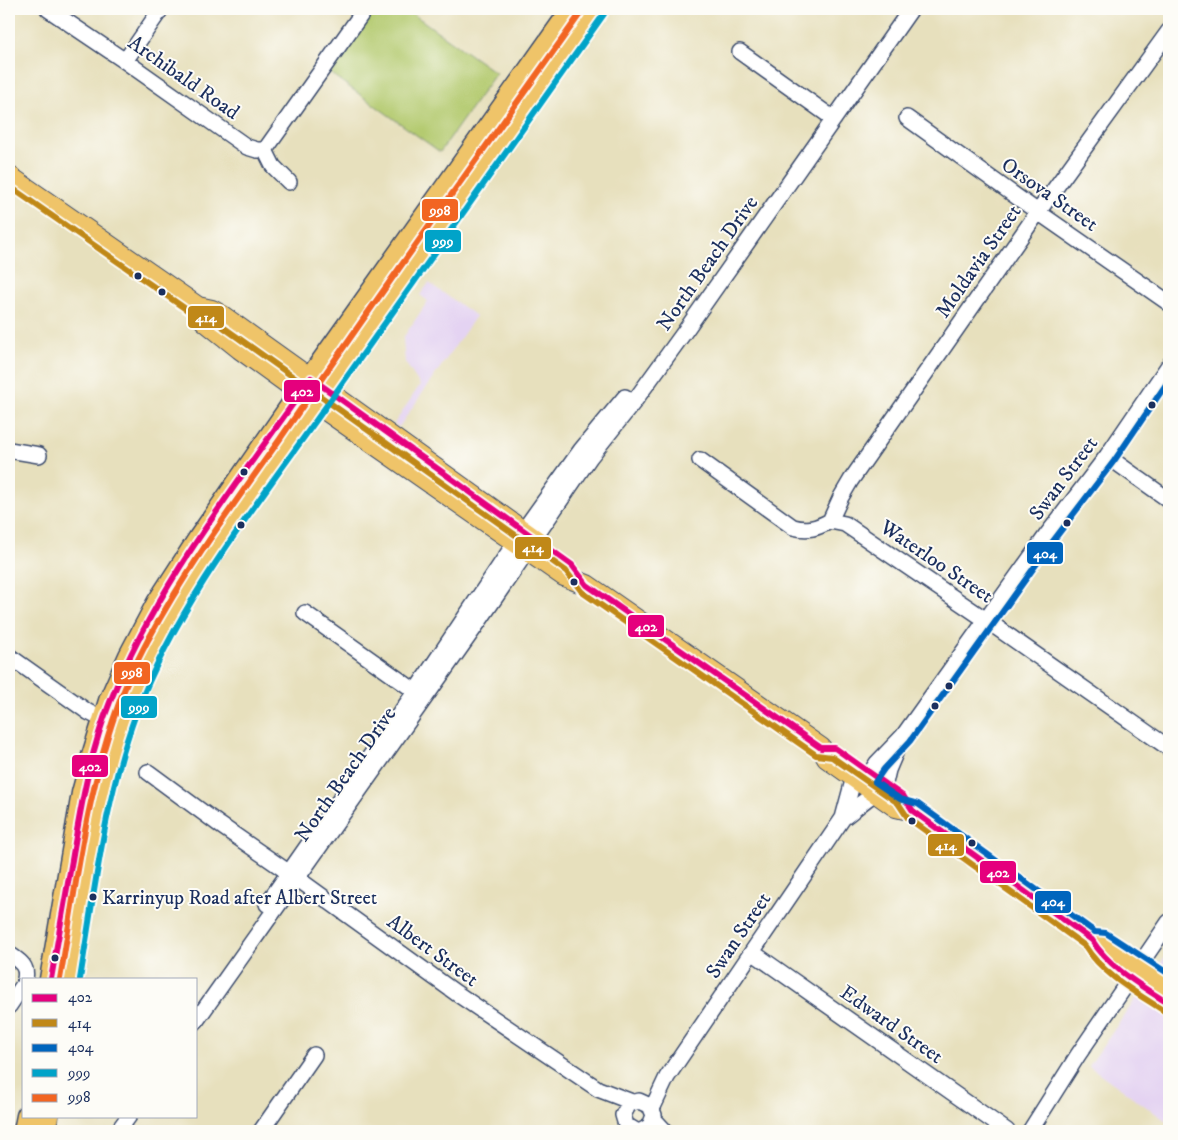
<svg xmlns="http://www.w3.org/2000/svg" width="1178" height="1140" font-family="'IM FELL DW Pica',serif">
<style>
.built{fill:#e4d3f2}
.green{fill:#b4ca6f;stroke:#687c66}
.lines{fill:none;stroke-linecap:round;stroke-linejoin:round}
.minor-casing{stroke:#3a4a6c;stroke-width:18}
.major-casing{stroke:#3a4a6c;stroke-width:22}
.highway-casing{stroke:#3a4a6c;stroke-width:25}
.minor{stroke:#fff;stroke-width:15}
.major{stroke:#efc469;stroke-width:20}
.highway{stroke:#efc469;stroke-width:22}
.bus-1-casing{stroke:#fdfcf7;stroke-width:10}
.bus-2-casing{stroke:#fdfcf7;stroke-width:10}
.bus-3-casing{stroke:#fdfcf7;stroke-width:10}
.bus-4-casing{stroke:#fdfcf7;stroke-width:10}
.bus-5-casing{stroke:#fdfcf7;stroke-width:10}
.bus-1{stroke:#e5007d;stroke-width:6}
.bus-2{stroke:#c08818;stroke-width:6}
.bus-3{stroke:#0065bd;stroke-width:6}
.bus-4{stroke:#01a3c8;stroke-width:6}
.bus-5{stroke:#f26522;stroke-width:6}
.bus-dot{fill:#1b2f5e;stroke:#fdfcf7;stroke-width:2}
.labels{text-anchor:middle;stroke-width:4;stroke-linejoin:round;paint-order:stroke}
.bus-label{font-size:20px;fill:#1b2f5e;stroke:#fdfcf7;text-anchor:start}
.street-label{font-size:21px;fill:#1b2f5e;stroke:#fdfcf7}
.line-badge{stroke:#fdfcf7;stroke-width:2}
.badge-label{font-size:14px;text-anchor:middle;font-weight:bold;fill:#fff}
</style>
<rect width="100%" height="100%" fill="#fdfcf7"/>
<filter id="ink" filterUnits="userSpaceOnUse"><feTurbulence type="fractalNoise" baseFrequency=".02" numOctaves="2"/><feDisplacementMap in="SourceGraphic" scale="10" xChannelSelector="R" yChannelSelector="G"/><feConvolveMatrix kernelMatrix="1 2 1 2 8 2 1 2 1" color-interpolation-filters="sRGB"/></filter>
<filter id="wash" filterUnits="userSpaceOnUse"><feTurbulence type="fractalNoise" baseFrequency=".0096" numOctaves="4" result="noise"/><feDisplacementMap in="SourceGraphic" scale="20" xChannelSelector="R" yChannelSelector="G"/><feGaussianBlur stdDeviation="1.12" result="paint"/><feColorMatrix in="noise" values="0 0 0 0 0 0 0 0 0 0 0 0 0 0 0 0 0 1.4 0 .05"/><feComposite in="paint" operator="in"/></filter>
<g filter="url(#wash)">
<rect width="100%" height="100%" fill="#e7e0bd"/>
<!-- built -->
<path class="built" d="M429 283 476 316 399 427 394 424 420 385 405 362 403 338 428 301 420 295Z
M1169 951V1123L1089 1066Z"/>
<!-- green -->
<path class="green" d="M371 9H406L496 73 440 152 327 71Z"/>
</g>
<g filter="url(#ink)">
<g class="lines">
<!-- minor casing -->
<g class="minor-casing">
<path id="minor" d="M48 9 125 61 247 147 257 150H265L273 166 289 182
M740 52 834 119
M125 61 161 9
M907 118 1038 212 1169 303
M265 150 365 9
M9 450 39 455
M1107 456 1169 500
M700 460 793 527C808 531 817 528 830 521L845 524 986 620 1169 748
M830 521 841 497 851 480 1038 212 1169 31
M523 531 581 450 625 397
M534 539 590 457 633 403 683 334 911 9
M305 613 422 696
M9 656 88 712 104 720
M148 772 220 825 298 879 456 993 598 1089 632 1102
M885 783 888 770 899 744
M863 784 877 763 903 736 1046 536 1107 456 1169 365
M843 818C855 810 863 800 876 793
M267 904 415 692 515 543
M752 952 1007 1131
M9 954C19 961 28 965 25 979
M9 1006 24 984
M196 1021 475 627 527 551
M652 1109 667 1077 843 818 854 777
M653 1118 665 1131
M118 1131 129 1116
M261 1131 314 1055
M636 1131 626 1125 623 1115 629 1104 639 1101 650 1106 654 1115 650 1126 641 1131
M1030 1131 1078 1055 1169 922"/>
</g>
<!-- major casing -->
<g class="major-casing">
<path id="major" d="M9 176 198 307 212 310 221 315 541 544
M198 307 205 321 240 349 301 393 564 576 587 585 821 748 827 758 896 807 913 811 1092 940 1102 941 1169 984
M1098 949 1131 977 1169 1004"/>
</g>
<!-- highway casing -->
<g class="highway-casing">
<path id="highway" d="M51 979 83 793 93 756 110 701 130 656 158 603 200 538 311 378 573 9
M71 979C89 876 99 767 144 671 173 608 214 551 253 494L597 9
M25 1131 28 1116
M45 1131 47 1116"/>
</g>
<!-- minor -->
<use href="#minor" class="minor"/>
<!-- major -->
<use href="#major" class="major"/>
<!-- highway -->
<use href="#highway" class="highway"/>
<!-- bus-1 casing -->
<g class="bus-1-casing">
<path id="bus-1" d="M51 979C58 939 65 899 72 860 81 806 90 752 110 702 157 583 239 482 311 378L572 565 587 585 821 748H835L904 797 913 811 1092 940C1109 968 1142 986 1169 1004"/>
</g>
<!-- bus-2 casing -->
<g class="bus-2-casing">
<path id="bus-2" d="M9 186 193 314 209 318 216 322 566 571 582 592 816 755 832 757 898 803 908 818 1085 946C1103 975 1137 993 1164 1011"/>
</g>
<!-- bus-3 casing -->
<g class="bus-3-casing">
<path id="bus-3" d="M1169 380 1114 461 1053 541 910 741 884 769 875 782 900 799 918 804 1095 932 1106 933 1169 974"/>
</g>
<!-- bus-4 casing -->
<g class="bus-4-casing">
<path id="bus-4" d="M80 979C95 889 105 796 137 711 177 604 257 504 322 412 416 279 510 147 604 14"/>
</g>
<!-- bus-5 casing -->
<g class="bus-5-casing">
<path id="bus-5" d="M60 979C76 887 86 794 118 706 126 683 137 661 148 640 186 569 234 504 280 439 378 296 480 155 580 14"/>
</g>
<!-- bus-1 -->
<use href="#bus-1" class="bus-1"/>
<!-- bus-2 -->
<use href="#bus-2" class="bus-2"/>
<!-- bus-3 -->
<use href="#bus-3" class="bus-3"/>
<!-- bus-4 -->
<use href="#bus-4" class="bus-4"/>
<!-- bus-5 -->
<use href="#bus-5" class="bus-5"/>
</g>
</g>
<!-- markers -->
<g class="bus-dot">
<circle cx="138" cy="276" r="4.5"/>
<circle cx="162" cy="292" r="4.5"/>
<circle cx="1152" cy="405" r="4.5"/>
<circle cx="244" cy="472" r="4.5"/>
<circle cx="1067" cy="523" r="4.5"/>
<circle cx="241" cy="525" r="4.5"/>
<circle cx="574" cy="582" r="4.5"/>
<circle cx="949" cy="686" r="4.5"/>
<circle cx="935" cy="706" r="4.5"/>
<circle cx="912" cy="821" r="4.5"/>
<circle cx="972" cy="843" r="4.5"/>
<circle cx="93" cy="897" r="4.5"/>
<circle cx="55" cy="958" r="4.5"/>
</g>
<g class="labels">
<!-- bus labels -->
<g class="bus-label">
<text x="102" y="904">Karrinyup Road after Albert Street</text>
</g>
<!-- street labels -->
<g class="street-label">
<text transform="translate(184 77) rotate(35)" y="7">Archibald Road</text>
<text transform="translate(1050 194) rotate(35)" y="7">Orsova Street</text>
<text transform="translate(978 261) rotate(-55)" y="7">Moldavia Street</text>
<text transform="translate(707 263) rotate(-55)" y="7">North Beach Drive</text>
<text transform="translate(1063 478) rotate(-53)" y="7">Swan Street</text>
<text transform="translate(937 561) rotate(34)" y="7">Waterloo Street</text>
<text transform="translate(345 774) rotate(-55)" y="7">North Beach Drive</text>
<text transform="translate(738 935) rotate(-56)" y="7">Swan Street</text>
<text transform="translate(433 950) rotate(36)" y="7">Albert Street</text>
<text transform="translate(892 1024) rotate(35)" y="7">Edward Street</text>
</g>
</g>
<g class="line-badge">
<rect x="421" y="198" width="38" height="24" rx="5" fill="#f26522"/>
<rect x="424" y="229" width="38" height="24" rx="5" fill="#01a3c8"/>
<rect x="187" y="305" width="38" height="24" rx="5" fill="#c08818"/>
<rect x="283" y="379" width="38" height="24" rx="5" fill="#e5007d"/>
<rect x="514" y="536" width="38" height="24" rx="5" fill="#c08818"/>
<rect x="1026" y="541" width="38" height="24" rx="5" fill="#0065bd"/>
<rect x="627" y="614" width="38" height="24" rx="5" fill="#e5007d"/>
<rect x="113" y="661" width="38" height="24" rx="5" fill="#f26522"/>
<rect x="120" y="695" width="38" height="24" rx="5" fill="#01a3c8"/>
<rect x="71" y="754" width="38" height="24" rx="5" fill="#e5007d"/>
<rect x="927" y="833" width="38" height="24" rx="5" fill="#c08818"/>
<rect x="979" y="860" width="38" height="24" rx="5" fill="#e5007d"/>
<rect x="1034" y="890" width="38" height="24" rx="5" fill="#0065bd"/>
</g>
<g class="badge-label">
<text x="440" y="215">998</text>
<text x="443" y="246">999</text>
<text x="206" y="322">414</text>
<text x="302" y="396">402</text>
<text x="533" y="552">414</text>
<text x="1045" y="558">404</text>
<text x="646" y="631">402</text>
<text x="132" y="677">998</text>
<text x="139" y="712">999</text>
<text x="90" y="771">402</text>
<text x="946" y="850">414</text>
<text x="998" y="877">402</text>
<text x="1053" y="906">404</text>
</g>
<!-- margin -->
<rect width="1178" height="1140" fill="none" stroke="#fdfcf7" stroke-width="30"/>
<!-- legend -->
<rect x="22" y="978" width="175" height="140" fill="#fdfcf7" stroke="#a3aaba"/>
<rect x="32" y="994" width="25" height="8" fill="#e5007d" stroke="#a3aaba"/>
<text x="68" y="1002" font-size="15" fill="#1b2f5e">402</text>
<rect x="32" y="1019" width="25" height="8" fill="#c08818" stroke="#a3aaba"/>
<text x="68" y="1028" font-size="15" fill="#1b2f5e">414</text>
<rect x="32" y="1044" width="25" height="8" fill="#0065bd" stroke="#a3aaba"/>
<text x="68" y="1052" font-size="15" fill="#1b2f5e">404</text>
<rect x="32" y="1069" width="25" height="8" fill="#01a3c8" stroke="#a3aaba"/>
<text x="68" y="1078" font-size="15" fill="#1b2f5e">999</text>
<rect x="32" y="1094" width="25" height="8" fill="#f26522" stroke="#a3aaba"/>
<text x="68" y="1102" font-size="15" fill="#1b2f5e">998</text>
</svg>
